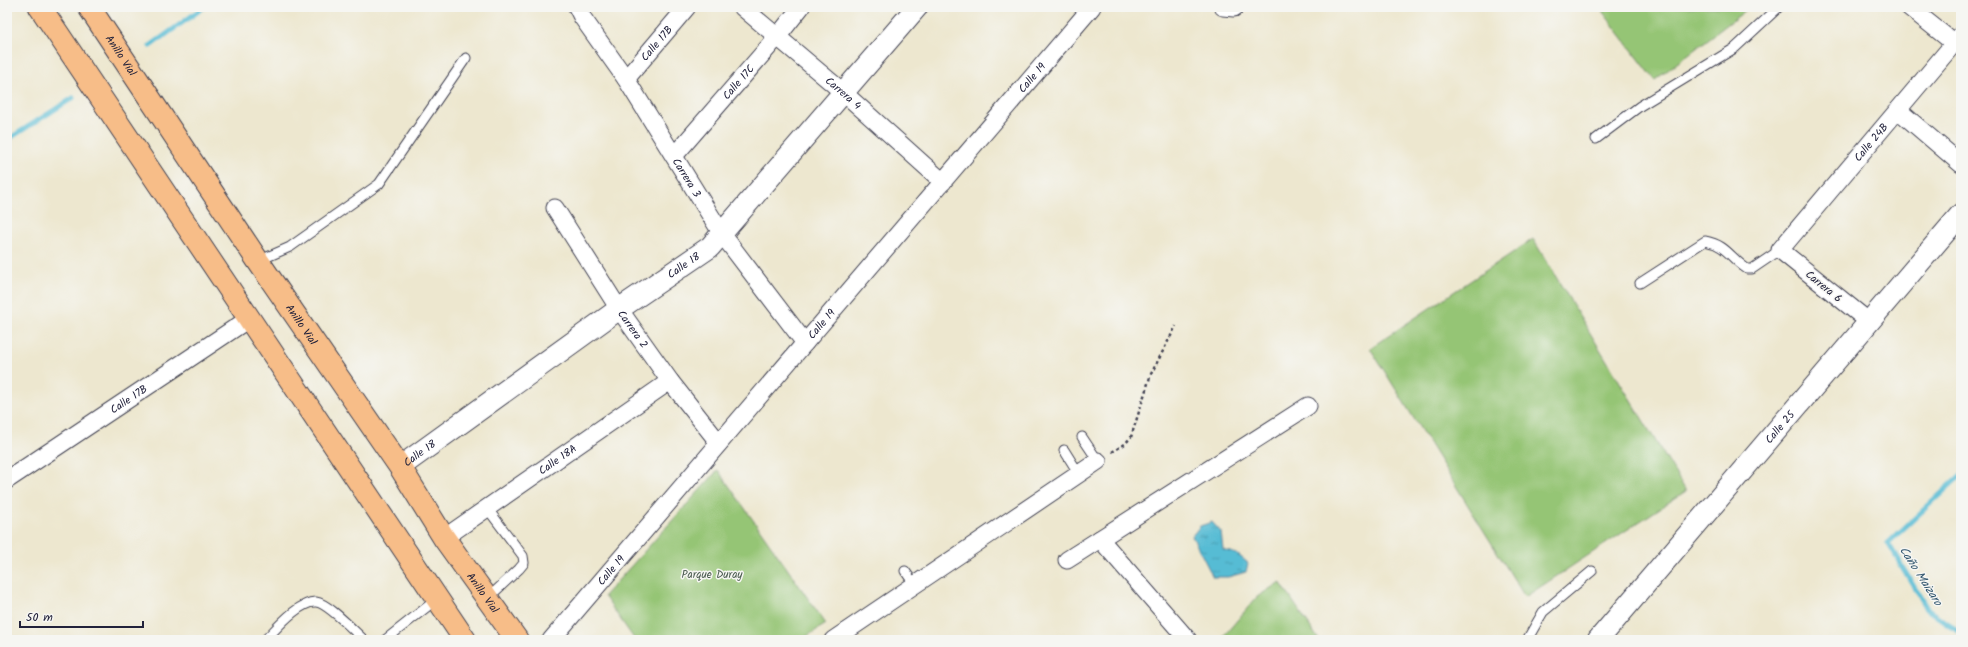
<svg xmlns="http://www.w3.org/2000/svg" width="1968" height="647" font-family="Kalam,sans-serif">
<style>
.park{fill:#95c574;stroke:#5c7458}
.water{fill:url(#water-ripples);stroke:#3c6f88}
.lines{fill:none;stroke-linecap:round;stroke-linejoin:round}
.stream{stroke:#56bcd4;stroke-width:5}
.service-casing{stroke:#404051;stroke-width:11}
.minor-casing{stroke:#404051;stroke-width:19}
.tertiary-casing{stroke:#404051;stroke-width:23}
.trunk-casing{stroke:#404051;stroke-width:24}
.path{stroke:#404051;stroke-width:2.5;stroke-dasharray:3 3;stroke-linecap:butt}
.service{stroke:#fff;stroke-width:9}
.minor{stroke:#fff;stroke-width:17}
.tertiary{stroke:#fff;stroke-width:21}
.trunk{stroke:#f7bd88;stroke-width:22}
.labels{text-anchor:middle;stroke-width:3;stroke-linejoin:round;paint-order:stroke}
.street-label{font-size:11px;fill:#22223b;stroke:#f6f6f2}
.park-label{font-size:11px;fill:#4a5b4f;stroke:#f6f6f2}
.water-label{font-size:12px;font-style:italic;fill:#345871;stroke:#f6f6f2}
</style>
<defs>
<pattern id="water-ripples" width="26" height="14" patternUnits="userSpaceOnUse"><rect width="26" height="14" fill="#56bcd4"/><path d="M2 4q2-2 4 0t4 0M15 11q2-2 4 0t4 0" fill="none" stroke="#4798ad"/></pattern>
</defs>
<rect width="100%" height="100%" fill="#f6f6f2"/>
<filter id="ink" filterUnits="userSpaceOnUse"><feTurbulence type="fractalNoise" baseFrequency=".025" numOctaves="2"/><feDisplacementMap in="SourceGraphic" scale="8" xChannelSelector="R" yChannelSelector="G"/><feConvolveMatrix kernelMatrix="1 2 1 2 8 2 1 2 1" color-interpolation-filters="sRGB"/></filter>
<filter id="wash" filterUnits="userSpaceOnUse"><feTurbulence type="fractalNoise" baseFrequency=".012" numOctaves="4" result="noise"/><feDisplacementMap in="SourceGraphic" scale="16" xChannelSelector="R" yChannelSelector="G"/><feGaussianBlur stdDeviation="0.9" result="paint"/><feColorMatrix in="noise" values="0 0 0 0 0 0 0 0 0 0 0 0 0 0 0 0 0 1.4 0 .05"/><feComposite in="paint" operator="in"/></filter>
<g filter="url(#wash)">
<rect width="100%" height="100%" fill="#ede7cf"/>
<!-- park -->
<path class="park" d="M1599 7H1750L1655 80Z
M1533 239 1686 491 1525 597 1370 348Z
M718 470 826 624 801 640H635L604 596Z
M1280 582 1319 640H1224L1222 638 1257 597Z"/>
<!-- water -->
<path class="water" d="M1212 522 1221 532 1223 550 1237 554 1248 563 1246 572 1228 577H1213L1192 536 1200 526Z"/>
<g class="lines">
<!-- stream -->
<path class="stream" d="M150 46 204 7
M7 140 73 98
M1961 475 1888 543 1928 610 1961 633"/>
</g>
</g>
<g filter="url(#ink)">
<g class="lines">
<!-- service casing -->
<g class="service-casing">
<path id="service" d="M1596 139 1640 106 1735 48 1779 7
M258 261 290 247 379 184 466 58
M1640 283 1705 241C1727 245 1730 258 1747 269H1752L1780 250
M1082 437 1098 461
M1064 450 1079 474
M905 571 915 585
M487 599 519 569 524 563 523 556 487 508
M265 640C276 629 299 601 316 602 328 603 354 631 364 640
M385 640 437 599
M1527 640 1543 612 1592 571"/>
</g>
<!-- minor casing -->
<g class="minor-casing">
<g id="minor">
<path id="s1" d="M577 7 582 17 626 79 722 234 805 343"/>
<path id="s2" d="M742 7 844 93 943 182"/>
<path d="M1223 7 1234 8 1235 7"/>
<path d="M1909 7 1954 43"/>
<path id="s3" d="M626 79 687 7"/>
<path d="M1898 110 1961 164"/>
<path id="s4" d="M674 156 778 36 801 7"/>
<path id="s5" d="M555 208 619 309 670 381 719 443"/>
<path id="s6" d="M1868 321 1780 250 1961 35"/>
<path id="s7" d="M7 480 250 318"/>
<path id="s8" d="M444 538 670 381"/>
<path d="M1100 539 1188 640"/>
<path d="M1067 560 1308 406"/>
<path id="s9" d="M551 640 1092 7"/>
<path d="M833 640 1098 461"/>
</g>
</g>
<!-- tertiary casing -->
<g class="tertiary-casing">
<g id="tertiary">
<path id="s10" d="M400 467 619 309 710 247 917 7"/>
<path id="s11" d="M1598 640 1961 214"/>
</g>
</g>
<!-- trunk casing -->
<g class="trunk-casing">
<g id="trunk">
<path d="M40 7 465 640"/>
<path id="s12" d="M89 7 258 261 400 467 444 538 517 640"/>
</g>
</g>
<!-- path -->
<path class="path" d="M1112 452 1125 444 1131 437 1151 374 1176 326"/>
<!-- service -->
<use href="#service" class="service"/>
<!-- minor -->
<use href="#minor" class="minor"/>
<!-- tertiary -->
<use href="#tertiary" class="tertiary"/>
<!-- trunk -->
<use href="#trunk" class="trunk"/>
</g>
</g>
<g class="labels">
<!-- street labels -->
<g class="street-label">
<text dy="4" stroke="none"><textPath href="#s3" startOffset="47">Calle 17B</textPath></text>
<text dy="4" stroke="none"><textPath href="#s12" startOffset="58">Anillo Vial</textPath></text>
<text dy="4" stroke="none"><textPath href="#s9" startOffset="740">Calle 19</textPath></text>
<text dy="4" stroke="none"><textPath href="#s4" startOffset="98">Calle 17C</textPath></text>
<text dy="4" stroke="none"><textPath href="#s2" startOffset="133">Carrera 4</textPath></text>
<text dy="4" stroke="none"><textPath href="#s6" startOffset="254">Calle 24B</textPath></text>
<text dy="4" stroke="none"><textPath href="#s1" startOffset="203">Carrera 3</textPath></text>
<text dy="4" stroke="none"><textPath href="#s10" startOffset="348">Calle 18</textPath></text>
<text transform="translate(1824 286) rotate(39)" y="4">Carrera 6</text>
<text dy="4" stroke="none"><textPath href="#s12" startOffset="382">Anillo Vial</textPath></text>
<text dy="4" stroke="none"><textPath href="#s9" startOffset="416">Calle 19</textPath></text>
<text dy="4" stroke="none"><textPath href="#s5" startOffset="144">Carrera 2</textPath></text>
<text dy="4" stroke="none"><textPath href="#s7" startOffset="146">Calle 17B</textPath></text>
<text dy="4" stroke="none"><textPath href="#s11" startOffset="280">Calle 25</textPath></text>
<text dy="4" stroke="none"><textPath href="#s10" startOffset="24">Calle 18</textPath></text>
<text dy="4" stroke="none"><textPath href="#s8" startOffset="138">Calle 18A</textPath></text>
<text dy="4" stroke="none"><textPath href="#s9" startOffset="92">Calle 19</textPath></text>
<text dy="4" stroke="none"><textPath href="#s12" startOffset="706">Anillo Vial</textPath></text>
</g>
<!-- park labels -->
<g class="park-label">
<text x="712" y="578">Parque Duray</text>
</g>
<!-- water labels -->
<g class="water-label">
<text transform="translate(1921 576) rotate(57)" y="4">Caño Maizaro</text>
</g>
</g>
<!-- margin -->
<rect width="1968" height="647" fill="none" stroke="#f6f6f2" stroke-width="24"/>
<!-- scale -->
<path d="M20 621v6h123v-6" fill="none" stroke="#22223b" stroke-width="2"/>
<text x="26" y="621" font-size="12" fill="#22223b" stroke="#f6f6f2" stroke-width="3" paint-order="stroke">50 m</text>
</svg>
